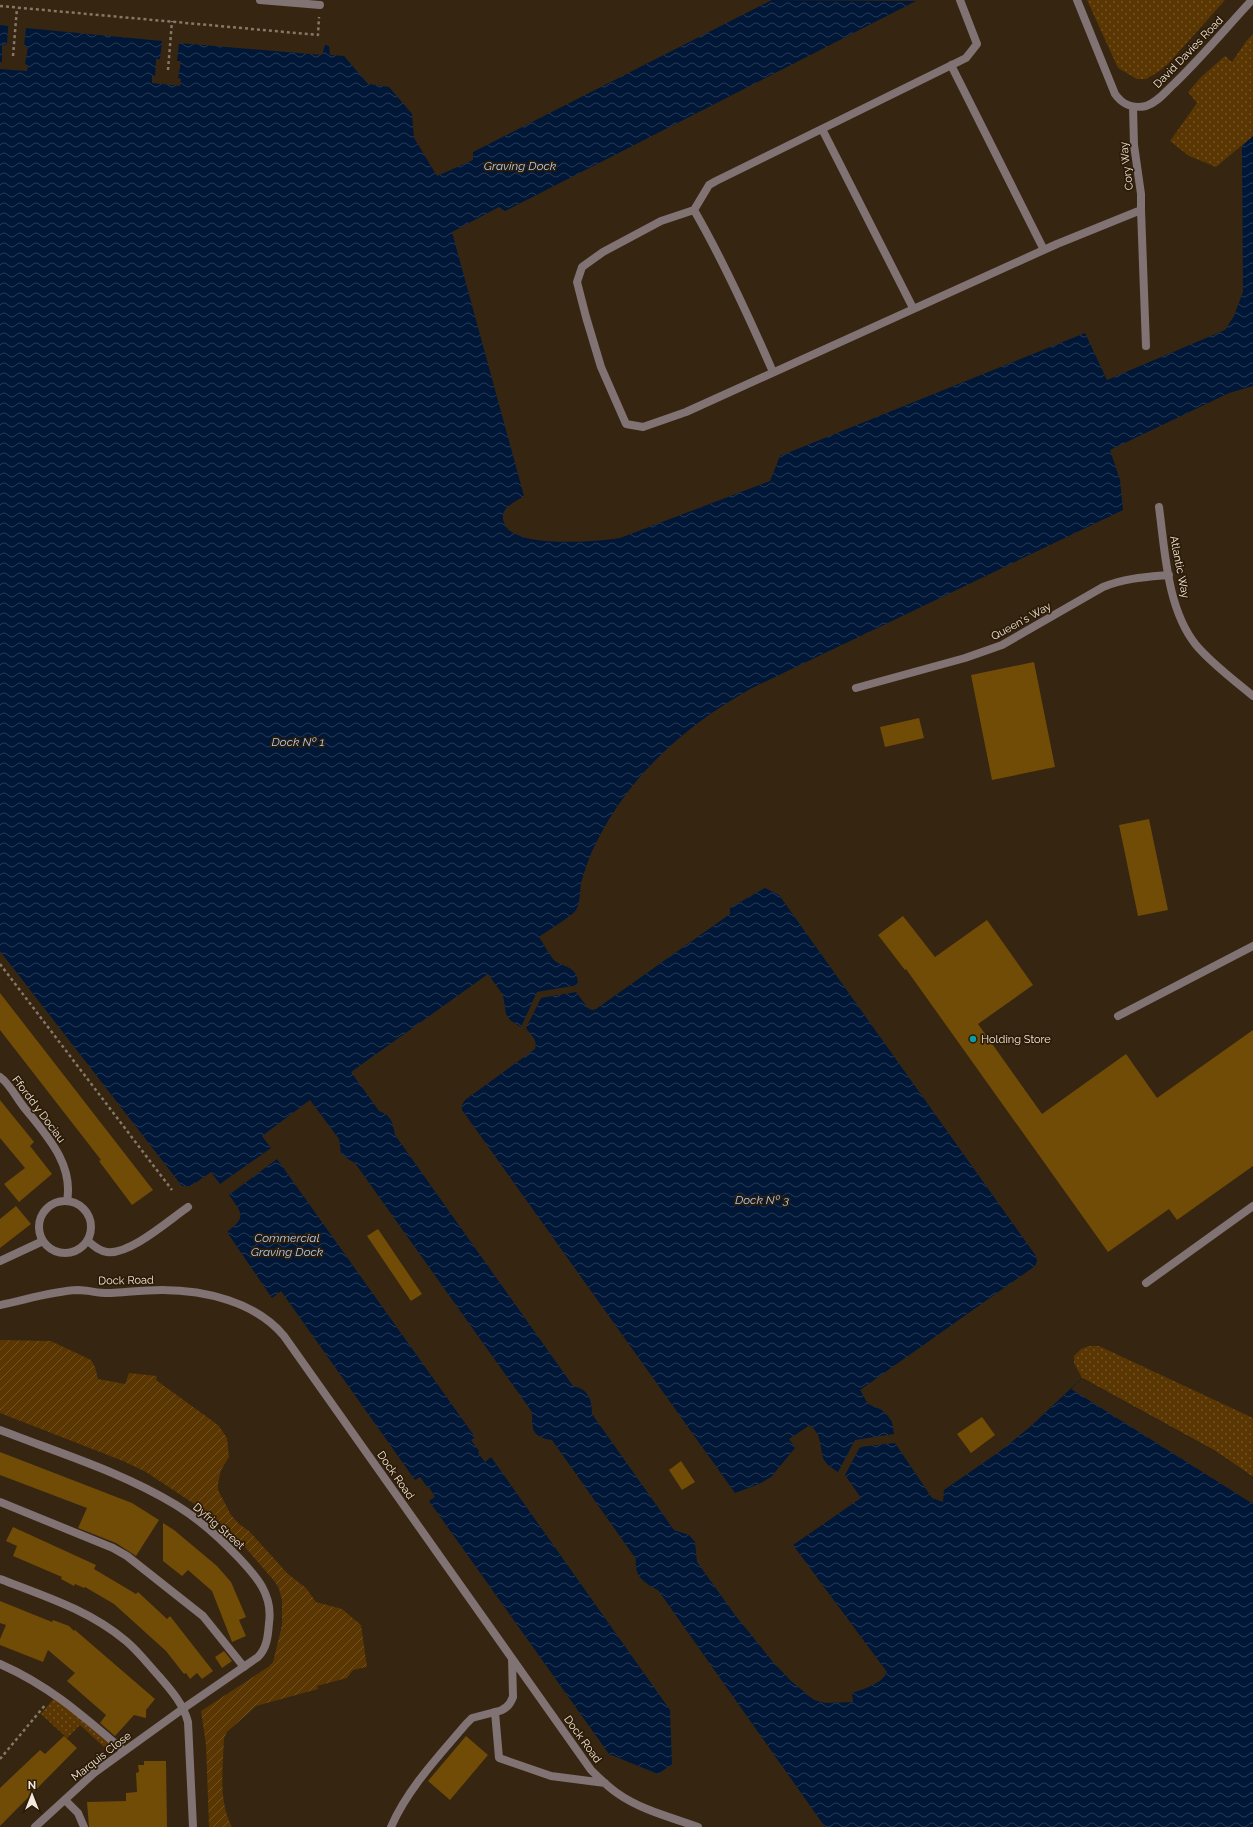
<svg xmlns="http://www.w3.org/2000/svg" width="1253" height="1827" font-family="Raleway,sans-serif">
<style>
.grass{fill:url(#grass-dots)}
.garden{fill:url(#garden-furrows)}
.water{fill:url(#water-waves)}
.pier{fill:#352511}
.building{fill:#714c07}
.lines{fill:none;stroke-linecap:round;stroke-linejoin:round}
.path{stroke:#867867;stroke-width:2.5;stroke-dasharray:3 3;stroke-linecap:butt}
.service{stroke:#817274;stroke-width:8}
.minor{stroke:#817274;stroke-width:8}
.culture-dot{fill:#0f9aa8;stroke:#2b1b07;stroke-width:1.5}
.labels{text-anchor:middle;stroke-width:3.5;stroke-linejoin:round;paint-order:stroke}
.street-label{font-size:11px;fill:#f3e8dc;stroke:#2b1b07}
.poi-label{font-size:11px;fill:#f3e8dc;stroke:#2b1b07;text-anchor:start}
.water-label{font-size:12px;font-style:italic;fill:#aacdf9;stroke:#2b1b07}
</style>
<defs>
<pattern id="grass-dots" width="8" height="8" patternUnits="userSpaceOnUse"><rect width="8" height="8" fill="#5a3602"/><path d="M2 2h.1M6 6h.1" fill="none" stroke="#725326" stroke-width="1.8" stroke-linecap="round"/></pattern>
<pattern id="garden-furrows" width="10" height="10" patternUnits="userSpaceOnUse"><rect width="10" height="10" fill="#5a3602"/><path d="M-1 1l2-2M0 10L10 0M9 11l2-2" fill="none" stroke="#725326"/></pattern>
<pattern id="water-waves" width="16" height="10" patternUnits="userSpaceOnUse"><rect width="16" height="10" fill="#001738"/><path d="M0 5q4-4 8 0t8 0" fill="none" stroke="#263954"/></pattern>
</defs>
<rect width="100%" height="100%" fill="#352511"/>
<!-- grass -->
<path class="grass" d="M1087 0H1225L1168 64 1158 72 1146 79H1137L1118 68Z
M1253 34V136L1216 167 1189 156 1170 141 1197 103 1188 92 1201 77 1225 56 1232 62 1247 40Z
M1089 1346H1099L1253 1418V1477L1215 1451 1082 1378 1074 1363V1356L1081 1349Z
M55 1697 113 1747 109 1750 105 1748 80 1725 67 1738 41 1714Z"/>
<!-- garden -->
<path class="garden" d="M0 1340 51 1341 91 1360 95 1367 98 1379 125 1384 129 1373 157 1376 156 1380 218 1425 227 1438 229 1457 221 1470 218 1483V1490L231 1515 239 1524 249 1531 288 1574 306 1588 316 1602 342 1609 361 1625 367 1667 353 1670 347 1678 317 1686 318 1689 256 1706 227 1732 224 1738C223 1768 218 1801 232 1827H209L206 1745 201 1711 268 1667 273 1662 282 1625V1600L279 1589 275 1582 244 1546 211 1515 146 1472 123 1461 0 1413Z"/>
<!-- water -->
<path class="water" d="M772 0 916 1 505 211 499 207 452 232 524 496C513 503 497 509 505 525 516 548 597 542 620 538L770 481 780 456 1085 333 1107 380 1225 330 1234 316 1243 292 1242 146 1253 136V386L1229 393 1110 450 1120 480 1123 510 752 688C688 724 631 773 597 841 590 854 585 869 581 883 580 891 580 904 576 910 573 915 546 932 539 937 544 944 548 953 553 959 561 968 578 964 578 985L537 992 521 1027 510 1020 506 1014 503 995 488 974 351 1072 379 1111C391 1115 393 1123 395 1135L573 1386C588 1389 592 1399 592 1414L674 1530 689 1535 695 1542 697 1562 735 1615 773 1662 791 1681 814 1700 825 1703 853 1702 852 1693C864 1689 882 1684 887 1672L793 1545 861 1498 845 1475 860 1447 895 1443 932 1498 943 1502 944 1490 999 1452 1030 1427 1082 1378 1215 1451 1253 1477V1827H825L658 1590C644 1583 634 1576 636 1559L552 1440C532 1437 532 1430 532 1412L355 1163 348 1159 341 1153 339 1139 310 1100 262 1136 271 1148 220 1184 211 1172 191 1186H182L0 951V69L27 71 28 65 25 64 28 47 24 46 26 28 162 41 160 59H156L155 76H152V83L180 86 181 79 178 78 181 61H177L179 43 322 55 325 45 329 46 330 55 344 56 368 84 389 87 412 114 414 138 437 176 473 160V152Z
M0 25 8 26 7 45 2 44V62H0Z
M765 888 779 895 1036 1256 1037 1261 1035 1266 860 1390 868 1404 882 1410 887 1415 892 1422 894 1434 855 1440 838 1472C818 1459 824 1457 819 1438 818 1433 813 1428 810 1425L789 1439 795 1448 771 1477 759 1484 735 1493 462 1110V1105L465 1100 535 1049C538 1040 531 1035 526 1028L541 998 576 992 588 1008 592 1010 596 1009 730 914V908Z
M277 1159 475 1437 471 1440 479 1451 478 1453 485 1462 491 1457 670 1710 672 1764 658 1774 609 1754 429 1501 435 1497 429 1487 428 1488 420 1477 415 1480 281 1291 272 1298 227 1232C247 1217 242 1213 229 1195Z"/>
<!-- pier -->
<path class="pier" d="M1082 1378 1215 1451 1253 1477V1504L1071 1389Z"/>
<!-- building -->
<path class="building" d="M1034 662 1055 767 992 780 971 675Z
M919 718 924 738 885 747 880 727Z
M1149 819 1168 910 1138 916 1119 825Z
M903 916 935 957 987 920 1033 985 978 1024 1042 1114 1126 1054 1157 1098 1253 1030V1166L1177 1220 1169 1209 1108 1252 906 969 905 970 878 935Z
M0 993 153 1190 132 1205 99 1161 101 1160 0 1030Z
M0 1100 34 1142 30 1146 52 1174 19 1202 4 1184 25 1168 0 1138Z
M16 1206 31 1224 0 1248V1219Z
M378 1229 422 1294 411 1301 367 1236Z
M982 1417 995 1435 971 1453 957 1434Z
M0 1452 132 1503 159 1520 136 1556 116 1543 78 1528 87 1508 0 1475Z
M681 1461 695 1482 682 1490 669 1470Z
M163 1523 174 1530 217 1566 231 1582 246 1617 239 1620 246 1636 232 1642 212 1591 188 1570 182 1576 163 1561Z
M13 1527 96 1565 94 1569 136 1594 138 1592 167 1619 170 1616 213 1671 202 1679 197 1673 190 1679 186 1673 184 1674 166 1651 114 1604 85 1587 84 1588 75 1584 74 1586 61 1579 62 1577 13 1556 17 1546 6 1541Z
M0 1601 52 1622 53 1620 69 1626 74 1631 75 1630 155 1699 146 1710V1718L134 1715 115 1736 100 1723 106 1715 67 1681 75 1673 48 1650 43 1662 0 1645V1639L6 1625 0 1623Z
M224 1651 232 1661 222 1668 215 1657Z
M64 1736 77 1748 0 1826V1788L40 1750 45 1754Z
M466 1736 488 1755 450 1800 428 1781Z
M144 1761H166L167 1827H89L87 1802 126 1801V1793L137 1792 136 1773 139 1772 138 1765H144Z"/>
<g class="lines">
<!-- path -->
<path class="path" d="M0 6 318 35 319 17
M13 56 17 8
M168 70 172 21
M0 964 172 1190
M0 1759 46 1704"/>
<!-- service -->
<path class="service" d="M1141 210 1146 346
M1159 507C1165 551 1167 609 1196 645 1212 664 1234 680 1253 696
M856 688 965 658 1002 645 1103 587C1125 578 1146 577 1169 575
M1118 1016 1253 946
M88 1241C94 1246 99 1251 107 1252 130 1255 169 1220 188 1207
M1146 1283 1253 1206
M0 1502 113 1548 127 1556 203 1616 244 1667
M0 1664C50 1686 83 1716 124 1751
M65 1800 78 1813 84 1827
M391 1827C408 1788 439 1756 466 1724L472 1718 495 1712"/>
<!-- minor -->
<path class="minor" d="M260 0 320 5
M960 0 977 44 966 58 716 181 709 185 694 210 661 221 603 252 582 267 577 282 586 317 601 367 626 424 643 427 686 412 1057 244 1141 210V194L1134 145 1133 107
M1077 0 1115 94C1123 105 1132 109 1146 106 1158 102 1166 91 1175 83 1202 57 1226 28 1252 0
M951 65 1044 250
M822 129 913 308
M694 210C724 262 749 317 773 372
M0 1077C9 1083 16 1097 23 1106 45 1134 74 1163 67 1201
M39 1227a26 26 0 1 1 52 0a26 26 0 1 1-52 0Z
M0 1261 43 1241
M0 1305C25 1300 52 1291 78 1290 89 1290 100 1294 111 1293 128 1292 145 1290 162 1290 205 1290 256 1302 284 1336L591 1770C599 1778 607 1786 617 1793 641 1810 670 1817 698 1827
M0 1430C59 1453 122 1472 176 1505 199 1519 220 1538 239 1558 257 1577 273 1595 269 1623 268 1636 267 1648 258 1657L184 1708 94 1773 35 1827
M0 1579C44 1596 89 1610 126 1641 138 1651 147 1663 157 1674 170 1689 183 1703 188 1722L193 1827
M512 1659 513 1697C510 1705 504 1711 495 1712L499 1758 551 1776 605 1783"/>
</g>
<!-- markers -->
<circle class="culture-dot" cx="973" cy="1039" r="4"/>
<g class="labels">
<!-- street labels -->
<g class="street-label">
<text transform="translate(1188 52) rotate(-46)" y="4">David Davies Road</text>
<text transform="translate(1126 166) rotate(-97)" y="4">Cory Way</text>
<text transform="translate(1180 567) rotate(79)" y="4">Atlantic Way</text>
<text transform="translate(1021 621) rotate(-29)" y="4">Queen's Way</text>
<text transform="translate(39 1109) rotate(53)" y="4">Ffordd y Dociau</text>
<text transform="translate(126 1280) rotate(-1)" y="4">Dock Road</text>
<text transform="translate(396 1475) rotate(55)" y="4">Dock Road</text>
<text transform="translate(219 1526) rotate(41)" y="4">Dyfrig Street</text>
<text transform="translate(583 1739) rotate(54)" y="4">Dock Road</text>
<text transform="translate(101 1756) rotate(-38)" y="4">Marquis Close</text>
</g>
<!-- poi labels -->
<g class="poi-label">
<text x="981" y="1043">Holding Store</text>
</g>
<!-- water labels -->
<g class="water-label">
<text x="520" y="170">Graving Dock</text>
<text x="298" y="746">Dock Nº 1</text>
<text x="762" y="1204">Dock Nº 3</text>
<text x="287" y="1242">Commercial<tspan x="287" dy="14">Graving Dock</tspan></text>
</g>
</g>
<!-- north arrow -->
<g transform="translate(32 1795)" stroke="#2b1b07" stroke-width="3" paint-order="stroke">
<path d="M0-3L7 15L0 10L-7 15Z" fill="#f3e8dc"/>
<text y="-6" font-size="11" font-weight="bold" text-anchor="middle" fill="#f3e8dc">N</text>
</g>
</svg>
